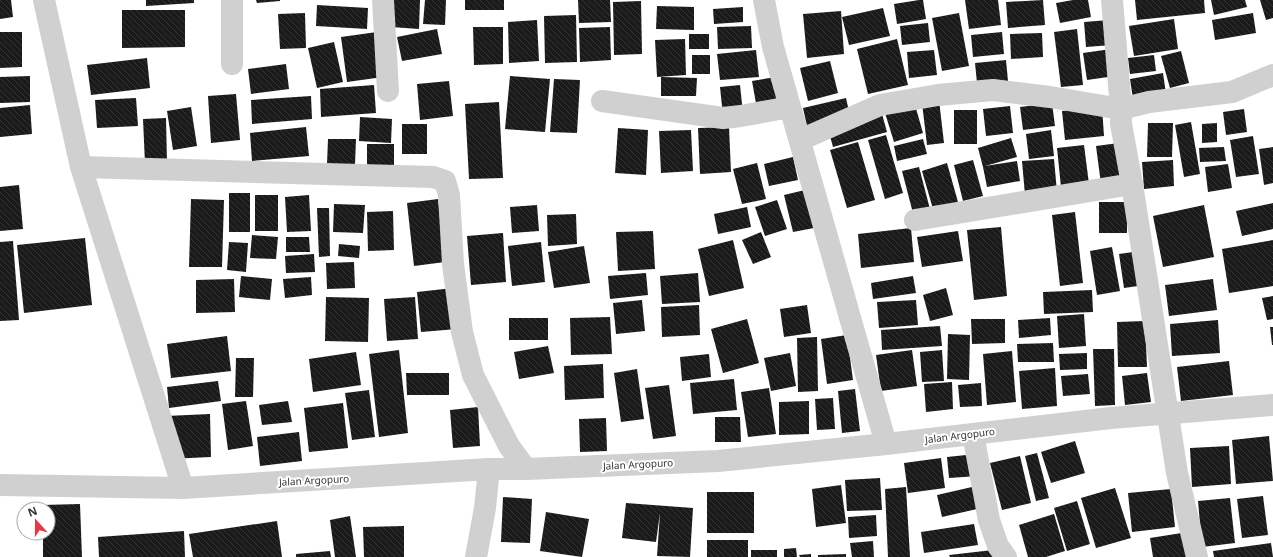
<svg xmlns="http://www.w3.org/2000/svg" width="1273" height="557" font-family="'Noto Sans',sans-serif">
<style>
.building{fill:url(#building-back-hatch)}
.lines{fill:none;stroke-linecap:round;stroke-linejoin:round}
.minor{stroke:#d0d0d0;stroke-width:22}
.labels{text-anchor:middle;stroke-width:4;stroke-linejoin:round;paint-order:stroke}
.street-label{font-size:10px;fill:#333;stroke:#fff}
</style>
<defs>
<pattern id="building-back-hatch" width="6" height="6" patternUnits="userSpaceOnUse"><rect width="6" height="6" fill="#1a1a1a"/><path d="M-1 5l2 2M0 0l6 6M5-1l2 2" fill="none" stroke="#333"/></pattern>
</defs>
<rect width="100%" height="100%" fill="#fff"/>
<!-- building -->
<path class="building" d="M0 0H11L13 17 0 19Z
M146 0H194V3L146 6Z
M256 0H280V1L257 3Z
M393 0H420L419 29 391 27Z
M425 0H446L445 25 423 24Z
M465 0H504V10H465Z
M578 0H610L611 22 579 23Z
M919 0H923L926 19 897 24 894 4Z
M965 0H998L1001 25 969 29Z
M1043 0 1045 25 1008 28 1006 2Z
M1073 0H1088L1091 17 1060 23 1056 3Z
M1135 0H1204L1205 13 1137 20Z
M1211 0H1245L1247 7 1214 15Z
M1260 0H1273V18L1266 20Z
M641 1 642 54 614 55 613 2Z
M317 5 368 8 367 29 316 26Z
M657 6 694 7V30L656 29Z
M743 7V22L714 24 713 9Z
M883 8 890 36 849 45 842 17Z
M122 10H185V47L122 48Z
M841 11 844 54 807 58 803 14Z
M305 13 306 48 280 49 278 14Z
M959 13 969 66 942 71 932 18Z
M1253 13 1256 33 1215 40 1212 20Z
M576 15 577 62 545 63 544 16Z
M1174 19 1178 49 1134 56 1129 26Z
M537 20 539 61 509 63 508 22Z
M1109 20 1112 45 1086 47 1084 22Z
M928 23 930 42 902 45 900 26Z
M751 26 752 48 718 49 717 27Z
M473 27H503V64L474 65Z
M610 27 611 60 580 62 579 28Z
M437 29 442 54 402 61 397 37Z
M1077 29 1083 85 1061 87 1054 32Z
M0 32H22V67L0 68Z
M377 32 383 77 347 82 341 37Z
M1002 32 1004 54 973 57 971 35Z
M1042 33 1043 57 1011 59 1010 34Z
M689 34H709V49H689Z
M685 39 686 75 657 77 655 40Z
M897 39 908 85 868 94 857 49Z
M334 42 343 82 317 88 308 48Z
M1111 49 1115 76 1087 80 1083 53Z
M756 50 759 77 720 80 717 54Z
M934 50 937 75 909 78 907 52Z
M1181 51 1189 83 1170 88 1161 56Z
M692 55H710V74H692Z
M1154 55 1156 71 1130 74 1128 58Z
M147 58 150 88 91 95 87 65Z
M1006 60 1008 81 977 83 975 63Z
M830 61 838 93 808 101 800 68Z
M286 64 289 89 251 94 248 69Z
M1163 73 1166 94 1133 99 1130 79Z
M30 76V102L0 103V77Z
M510 76 550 79 545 132 505 129Z
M661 77 697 78 696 96H661Z
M775 77 780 105 757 109 752 81Z
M554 79 580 80 577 133 550 132Z
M449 81 453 116 420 120 417 84Z
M374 85 376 113 321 117 320 89Z
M740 85 743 113 723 116 720 87Z
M236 94 240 140 211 143 208 96Z
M311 96 312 119 252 124 251 100Z
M136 98 138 126 97 128 95 100Z
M846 98 850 116 807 126 803 108Z
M939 100 944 143 927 145 922 103Z
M499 102 503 178 469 179 465 104Z
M1052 103 1055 126 1023 130 1020 107Z
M30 105 32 134 0 137V108Z
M915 105 923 133 894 142 885 113Z
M1010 106 1013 133 986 136 983 109Z
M191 107 197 146 173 150 167 111Z
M1102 107 1104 136 1065 140 1062 111Z
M1244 109 1247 132 1226 135 1223 112Z
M954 110H977V144H954Z
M882 114 887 132 833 147 828 129Z
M360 117 392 119 391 143 359 141Z
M166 118 167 163 145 164 143 119Z
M1191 122 1200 174 1184 177 1175 125Z
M1148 123H1173L1172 157H1147Z
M1217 123V142L1202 143V124Z
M402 124H427V154H402Z
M306 127 309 156 252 161 250 133Z
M729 127 731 172 700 174 698 128Z
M618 128 648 130 646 175 615 173Z
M691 130 693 171 661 173 659 131Z
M1051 130 1054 156 1029 159 1026 134Z
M886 135 903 193 885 199 868 140Z
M1253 136 1259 174 1236 177 1230 140Z
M1011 138 1017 157 985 166 1017 161 1020 181 987 187 983 167 978 148Z
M328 139H356L355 165 327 164Z
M923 139 927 154 897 161 894 146Z
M858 142 875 200 847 208 830 150Z
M1119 143 1123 181 1101 184 1096 146Z
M367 144H394V167H367Z
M1084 145 1089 184 1061 187 1057 148Z
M1224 147 1226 161 1200 162 1199 148Z
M1273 147V183L1264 185 1259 149Z
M793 157 798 180 769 186 764 164Z
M1054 159 1057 192 1025 195 1022 161Z
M973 160 983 196 963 201 954 165Z
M1173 160 1174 186 1144 189 1142 162Z
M757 163 766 199 742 204 733 169Z
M947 163 958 202 933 209 922 171Z
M1228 164 1232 188 1208 192 1205 167Z
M919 167 931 213 914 217 902 171Z
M19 185 23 229 0 231V187Z
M805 190 814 228 793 232 784 195Z
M229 193H250V232H229Z
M255 195H278V231H255Z
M309 195 311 231 287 232 285 197Z
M191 199 224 200 222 267H189Z
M438 199 445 262 414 266 407 203Z
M777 200 787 229 765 236 755 207Z
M1099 202H1127V233H1099Z
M1273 203V229L1242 236 1236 211Z
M334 204 365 205 363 233 333 232Z
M537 205 539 231 512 233 510 207Z
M1204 205 1214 257 1163 267 1153 216Z
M747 207 751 227 718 234 714 214Z
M317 208H329L330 256 319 257Z
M393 211 394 250 368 251 367 212Z
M1075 212 1083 283 1060 286 1052 215Z
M576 214 577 244 548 246 547 215Z
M1001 227 1007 296 974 300 967 230Z
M911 228 914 262 861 268 858 234Z
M653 231 655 269 618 271 616 232Z
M958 231 963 261 922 267 917 237Z
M761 232 771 257 753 264 742 240Z
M503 233 506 282 471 285 467 236Z
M252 235 278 237 276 259 250 258Z
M286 237H309L310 252H286Z
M85 238 92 305 24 313 17 245Z
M733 240 744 288 709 296 698 249Z
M1273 240V286L1229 293 1222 249Z
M13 241 19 320 0 321V242Z
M229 242 248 243 246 272 227 270Z
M541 242 545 282 512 286 508 246Z
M339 244 360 246 359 258 338 256Z
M584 246 590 283 554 288 548 252Z
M1112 247 1120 291 1097 295 1090 251Z
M1133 252 1138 286 1124 288 1119 254Z
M314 254 315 272 286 273 285 256Z
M354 262 355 288 327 289 326 263Z
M646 273 648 295 610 299 608 276Z
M698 273 700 302 662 304 660 276Z
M241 276 272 279 270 300 239 297Z
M913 276 916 293 873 299 871 283Z
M311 277 312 295 285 298 283 279Z
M234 279 235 312 196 313V280Z
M1213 279 1217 310 1169 316 1165 285Z
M453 288 457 329 421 332 417 292Z
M946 288 953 315 930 321 923 295Z
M1092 290 1093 312 1044 314 1043 292Z
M1273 296V319L1267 320 1262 298Z
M326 297 369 298 368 342 325 341Z
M415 297 418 339 387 341 384 299Z
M642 300 645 331 616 334 613 303Z
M916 300 918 325 879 328 877 302Z
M699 305 700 335 662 337 661 307Z
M807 305 811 333 784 337 780 309Z
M1084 314 1086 346 1059 348 1057 316Z
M610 317 612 354 571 355 570 318Z
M509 318H548V340H509Z
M1050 318 1051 335 1019 338 1018 320Z
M747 319 759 363 723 373 711 329Z
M971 319H1005V343L972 344Z
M1218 320 1220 353 1172 356 1170 324Z
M1145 321 1147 367H1118L1117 322Z
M940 326 942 346 882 350 881 330Z
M1270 327H1273V345H1272Z
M948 334 970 335 969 380 947 379Z
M847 335 853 380 827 384 821 339Z
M227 336 231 371 171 378 167 344Z
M817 337 818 391 798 392 797 338Z
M1053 343 1054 362H1018L1017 344Z
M548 346 554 373 519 379 514 352Z
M1093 349H1114L1115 405 1095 406Z
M399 350 408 433 379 437 369 354Z
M912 350 917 386 881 391 876 355Z
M942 350 944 381 922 382 920 352Z
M1012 351 1016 402 987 405 983 354Z
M356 352 361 385 313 392 309 359Z
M790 353 796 386 771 391 764 358Z
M1087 353V369L1060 370 1059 354Z
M709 354 711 377 682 381 680 357Z
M236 358H254L253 397H235Z
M1229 361 1233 395 1181 401 1177 367Z
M603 364 604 398 565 400 564 366Z
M1055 368 1057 406 1022 409 1019 371Z
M637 369 644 419 621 422 614 373Z
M406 373H449V395H407Z
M1147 373 1151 402 1125 405 1122 376Z
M1088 374 1090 394 1063 396 1061 376Z
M734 379 737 410 693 414 690 383Z
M218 381 221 401 169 408 167 387Z
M952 382 953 409 926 412 924 384Z
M981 383 982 406 960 407 958 385Z
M669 385 676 436 653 439 645 388Z
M769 388 776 434 748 437 741 392Z
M855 389 860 431 842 433 838 391Z
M369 390 375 437 352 440 345 393Z
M833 398 835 429 817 430 815 399Z
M246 401 253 446 228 450 222 404Z
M288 401 292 422 262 425 259 405Z
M809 401V434L779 435V402Z
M343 403 348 448 309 452 304 408Z
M478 407 480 446 453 448 450 410Z
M210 414 211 457 168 459 166 416Z
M715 417H740L741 442H715Z
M606 418 607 451 580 452 579 419Z
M299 432 302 461 260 466 257 437Z
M1269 436 1273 481 1236 484 1232 440Z
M1075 441 1085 473 1051 483 1041 452Z
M1229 446 1231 484 1192 487 1190 448Z
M1037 453 1049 498 1036 501 1025 456Z
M976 454 978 476 949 478 947 457Z
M1020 456 1031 503 1002 510 990 463Z
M941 458 945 488 908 493 904 463Z
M880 478 882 510 847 511 845 480Z
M841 485 846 523 816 527 812 489Z
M906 487 910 557H888L885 489Z
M972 487 977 509 942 517 937 495Z
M1115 488 1131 538 1096 548 1081 498Z
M1171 489 1175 527 1132 532 1128 493Z
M707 492H754V533H707Z
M1263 496 1268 535 1242 538 1237 499Z
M503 497 532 499 530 543 501 542Z
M1230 498 1235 543 1202 547 1198 501Z
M1077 501 1090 544 1067 551 1054 508Z
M626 503 693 508 690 557 657 556 660 513 656 542 622 538Z
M80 504 82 557H43V533H48V509H42V505Z
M546 512 589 519 582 557 540 551Z
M1054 514 1065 551 1046 557H1028L1019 525Z
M876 515 877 536 849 538 848 517Z
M350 516 356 557H335L330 520Z
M277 521 282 557H193L189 534Z
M974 524 978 545 924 553 921 532Z
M404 526V557H364L363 527Z
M184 531 185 557H99L98 537Z
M1188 532 1192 557H1153L1150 538Z
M707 540H748V557H707Z
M873 541 874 557H852L850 543Z
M1271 543 1273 557H1214L1213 551Z
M796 548 797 557H784V549Z
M751 550H777V557H751Z
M993 550 994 557H950L949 555Z
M330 551 331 557H296V554Z
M811 554V557H800L799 555Z
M846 554V557H818V555Z"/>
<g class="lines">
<!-- minor -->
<path class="minor" d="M44 0 81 167 183 488
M383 0 388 91
M764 0 773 47 886 444
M232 64V0
M602 101 723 118 741 116 790 107
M800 140 880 105 938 95 993 90 1050 97 1121 109 1112 0
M81 167 433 177 445 181 449 195 453 264 462 332 473 375 509 446 526 469
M915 220 1132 184
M973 434 989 520 998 546 1006 557
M0 485 183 488 489 469H526L718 461 886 444 1111 418 1273 405
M476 557 485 508 489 469
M1197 557 1177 473 1132 184 1121 124V109L1149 102 1232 92 1273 75"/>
</g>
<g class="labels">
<!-- street labels -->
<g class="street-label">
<text transform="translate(960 435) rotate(-7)" y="4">Jalan Argopuro</text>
<text transform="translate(638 464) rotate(-3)" y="4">Jalan Argopuro</text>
<text transform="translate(314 480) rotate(-3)" y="4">Jalan Argopuro</text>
</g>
</g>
<!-- north arrow -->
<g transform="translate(36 521) rotate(339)"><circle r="19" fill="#ffffff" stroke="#adadad"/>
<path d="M0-3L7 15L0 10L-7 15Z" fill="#e63946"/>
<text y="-6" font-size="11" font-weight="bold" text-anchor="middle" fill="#333333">N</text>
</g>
</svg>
